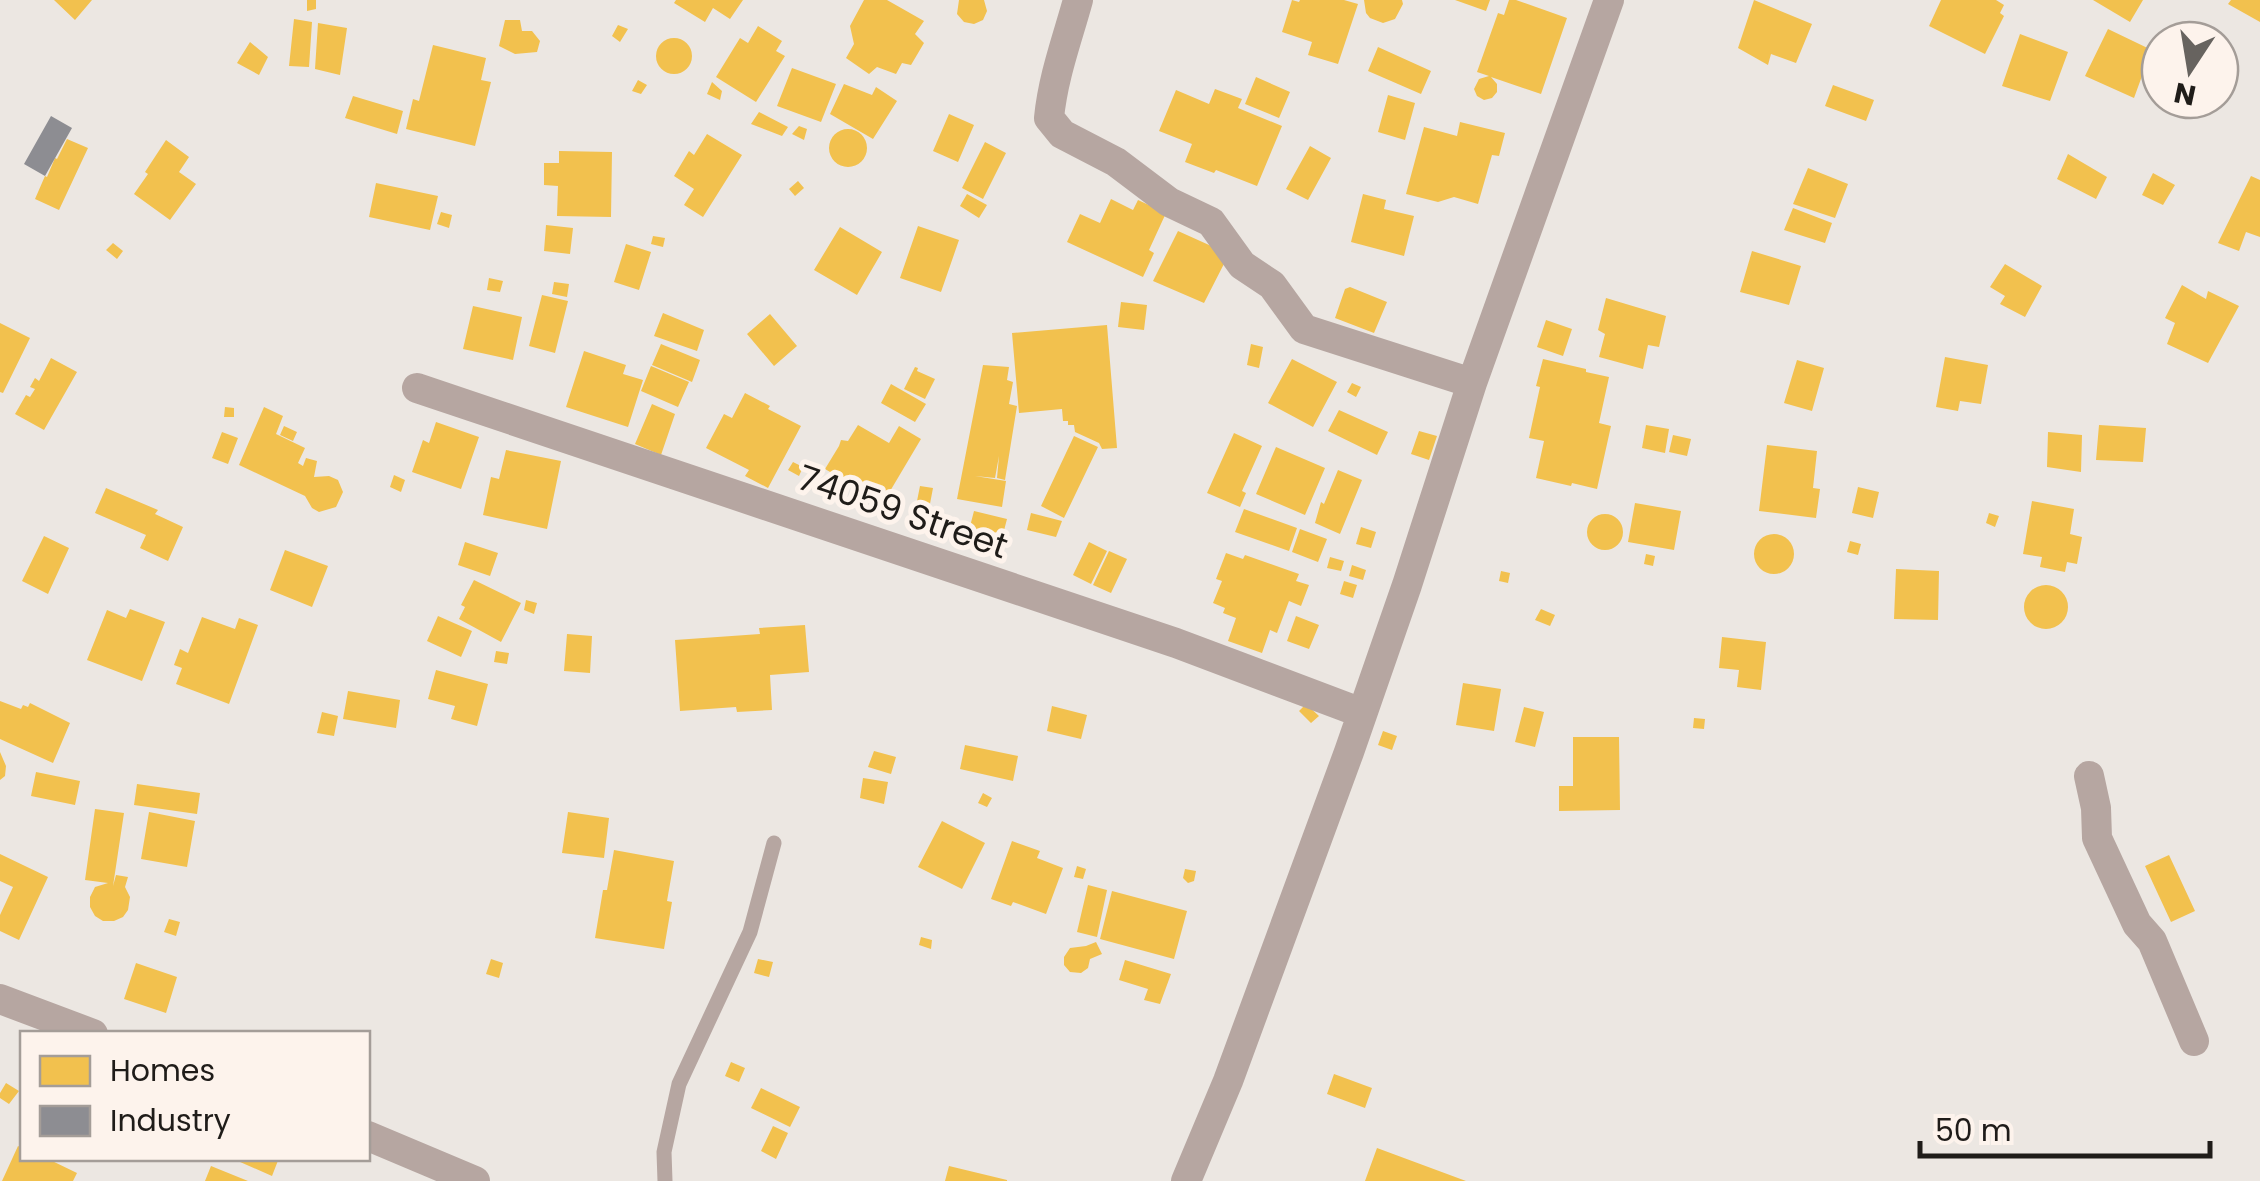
<svg xmlns="http://www.w3.org/2000/svg" width="2260" height="1181" font-family="Poppins,sans-serif">
<style>
.homes{fill:#f2c14e}
.industry{fill:#8d8d92}
.lines{fill:none;stroke-linecap:round;stroke-linejoin:round}
.lane{stroke:#b6a6a1;stroke-width:15}
.street{stroke:#b6a6a1;stroke-width:30}
.labels{text-anchor:middle;stroke-width:10;stroke-linejoin:round;paint-order:stroke}
.street-label{font-size:35px;fill:#1f1c19;stroke:#fdf3ec}
</style>
<rect width="100%" height="100%" fill="#ece7e2"/>
<!-- homes -->
<path class="homes" d="M54 0H92L75 20Z
M307 0H316V9L307 11Z
M676 0H743L730 19 713 8 705 22 674 3Z
M864 0H887L924 21 915 34 924 43 911 65 902 63 896 74 877 67 869 74 846 58 854 44 850 26Z
M959 0H984L987 11 983 20 974 24 964 22 957 14Z
M1292 0 1299 2 1300 0H1344L1358 4 1338 64 1308 55 1312 42 1282 32Z
M1364 0H1402L1403 4 1395 19 1383 23 1370 18 1366 13Z
M1455 0H1490L1486 11Z
M1509 0H1516L1567 18 1541 94 1491 77 1497 84V92L1492 98 1484 100 1477 96 1474 89 1479 79 1489 76 1477 72 1498 13 1504 15Z
M1754 0 1812 24 1796 63 1771 54 1768 65 1738 48Z
M1941 0H1996L2004 5 2000 13 2004 16 1985 54 1929 26Z
M2093 0H2143L2130 22Z
M2231 0H2260V22L2228 4Z
M294 19 312 22 309 67 289 66Z
M505 20H520L522 31H532L540 41 537 52 515 54 499 46Z
M318 23 347 28 340 75 315 69Z
M618 25 628 29 620 42 612 36Z
M758 26 782 41 776 51 785 56 756 102 716 77 740 38 748 43Z
M2108 29 2160 54V64L2152 79 2142 76 2134 98 2085 76Z
M2020 34 2068 52 2050 101 2002 86Z
M656 56a18 18 0 1 1 36 0a18 18 0 1 1-36 0Z
M250 42 268 57 259 75 237 63Z
M433 45 486 58 481 80 491 82 475 146 406 129 413 99 419 101Z
M1378 47 1431 71 1421 94 1368 71Z
M792 68 836 84 821 122 777 106Z
M1256 77 1290 92 1279 118 1245 104Z
M638 80 647 85 641 94 632 91Z
M712 82 722 91 720 100 707 94Z
M844 84 872 95 876 87 897 101 873 139 830 114Z
M1833 85 1874 100 1866 121 1825 106Z
M1215 89 1242 99 1238 108 1282 126 1257 186 1216 170 1214 173 1185 162 1192 144 1159 131 1176 90 1209 104Z
M1388 95 1415 103 1405 140 1378 132Z
M353 96 403 111 397 134 345 118Z
M759 112 788 127 782 136 751 124Z
M949 114 974 125 958 162 933 151Z
M1460 122 1505 133 1499 156 1492 155 1478 204 1454 197 1438 202 1406 194 1424 127 1457 136Z
M799 126 807 129 804 140 792 134Z
M829 148a19 19 0 1 1 38 0a19 19 0 1 1-38 0Z
M707 134 742 155 703 217 684 205 694 189 674 176 689 151 694 155Z
M67 139 88 148 59 210 35 199 45 176 47 177 55 158 57 159Z
M166 140 189 157 179 172 196 184 170 220 134 194 148 174 145 172Z
M985 142 1006 153 983 199 962 188Z
M1310 146 1331 158 1308 200 1286 189Z
M559 151 612 152 611 217 557 216 558 186 544 185V163H559Z
M2068 154 2107 177 2096 199 2057 179Z
M1808 168 1848 184 1835 218 1793 204Z
M2153 173 2175 185 2163 205 2142 195Z
M2251 176 2260 180V237L2246 232 2239 251 2218 243Z
M798 181 804 188 795 196 789 189Z
M376 183 438 196 430 230 369 217Z
M967 194 987 205 979 218 960 206Z
M1363 194 1386 200 1384 209 1414 216 1404 256 1351 242Z
M1111 199 1133 210 1138 200 1166 213 1149 250 1154 253 1143 277 1067 242 1080 214 1100 223Z
M1793 208 1832 223 1825 243 1784 230Z
M441 212 452 215 449 228 437 224Z
M546 225 573 228 570 254 544 251Z
M918 226 959 240 941 292 900 278Z
M840 227 882 252 857 295 814 270Z
M1178 231 1229 254 1204 303 1153 281Z
M653 236 665 238 663 247 651 244Z
M113 243 123 251 117 259 106 250Z
M626 244 651 252 639 290 614 282Z
M1752 251 1801 266 1789 305 1740 292Z
M2005 264 2042 286 2025 317 2000 304 2005 296 1990 287Z
M489 278 503 281 500 292 487 290Z
M554 282 569 284 567 297 552 294Z
M2182 285 2206 299 2208 291 2239 306 2208 363 2167 344 2175 323 2165 318Z
M1350 287 1387 302 1374 333 1335 318 1345 289Z
M542 295 568 301 555 353 529 346Z
M1606 298 1666 316 1659 347 1648 345 1643 369 1599 357 1605 334 1598 330Z
M1121 302 1147 305 1144 330 1118 327Z
M473 306 522 317 513 360 463 349Z
M663 313 704 330 697 351 654 336Z
M770 314 797 346 774 366 747 334Z
M1546 320 1572 329 1563 356 1537 347Z
M0 323 30 338 3 393 0 392Z
M1107 325 1117 448 1102 449 1099 443 1075 432 1074 425H1068V421H1063L1062 409 1019 413 1012 333Z
M661 344 700 360 692 382 652 365Z
M1251 344 1263 347 1259 368 1247 365Z
M584 351 626 365 623 374 643 380 628 427 566 407Z
M1945 357 1988 365 1981 404 1960 401 1958 411 1936 407Z
M51 358 77 372 44 430 15 414 26 395 30 397 35 389 30 387 35 378 39 381Z
M1292 359 1337 382 1313 427 1268 403Z
M1543 359 1586 369V372L1609 377 1599 423 1611 426 1597 489 1572 483 1571 486 1536 478 1544 441 1529 438 1540 387 1536 386Z
M1797 360 1824 368 1812 411 1784 403Z
M983 365 1009 367 1007 380 1013 382 1009 404 1017 406 1005 480 997 478 999 456 995 478 975 476 1006 481 1002 507 957 499Z
M651 366 689 382 678 407 641 391Z
M915 367 918 368 917 371 935 379 925 399 904 389Z
M1352 383 1361 387 1356 397 1347 392Z
M891 384 926 404 915 422 881 403Z
M745 393 770 406 768 409 801 426 768 488 745 476 749 470 706 448 724 414 732 418Z
M652 404 675 414 661 455 635 444Z
M225 407 234 408V417H224Z
M264 407 283 416 276 434 305 448 298 463 303 466 306 458 317 461 314 477 329 476 338 480 343 492 336 507 319 512 312 508 305 496 239 465Z
M1339 410 1388 432 1377 455 1328 431Z
M436 422 479 437 461 489 412 472 423 440 429 443Z
M858 425 889 443 899 426 921 439 883 503 825 469 839 446 841 440 848 441Z
M1646 425 1669 429 1665 453 1642 448Z
M2099 425 2146 428 2143 462 2096 460Z
M284 426 297 432 293 441 280 435Z
M1419 431 1437 436 1429 460 1411 454Z
M222 432 238 438 228 464 212 458Z
M2048 432 2082 435 2081 472 2047 467Z
M1234 433 1262 446 1242 491 1246 493 1240 507 1207 493Z
M1673 435 1691 439 1687 456 1669 452Z
M1074 436 1098 447 1064 518 1041 506Z
M1767 445 1817 451 1813 488 1820 489 1816 518 1759 511Z
M1276 447 1325 468 1305 515 1256 494Z
M506 450 561 461 547 529 483 515 491 477 499 479Z
M793 462 803 467 799 476 788 470Z
M1338 470 1362 480 1340 534 1315 523 1321 502 1324 504Z
M394 475 405 480 401 492 390 487Z
M920 486 933 488 929 509 916 506Z
M1858 487 1879 492 1873 518 1852 513Z
M106 488 158 510 155 514 183 527 168 561 140 548 146 535 95 513Z
M2032 501 2074 509 2070 534 2082 537 2077 564 2067 562 2065 572 2040 567 2042 557 2023 554Z
M1635 503 1681 511 1674 550 1628 542Z
M1244 509 1297 528 1289 551 1235 532Z
M974 511 1007 519 1001 542 968 534Z
M1031 513 1062 521 1056 537 1027 530Z
M1989 513 1999 516 1995 527 1986 523Z
M1587 532a18 18 0 1 1 36 0a18 18 0 1 1-36 0Z
M1361 527 1376 532 1371 548 1356 544Z
M1300 529 1327 539 1318 562 1292 552Z
M1754 554a20 20 0 1 1 40 0a20 20 0 1 1-40 0Z
M44 536 69 548 48 594 22 581Z
M1850 541 1861 544 1858 555 1847 552Z
M465 542 498 553 490 576 458 565Z
M1089 542 1107 551 1091 584 1073 575Z
M285 550 328 566 312 607 270 590Z
M1109 551 1127 559 1111 593 1093 585Z
M1226 553 1243 559 1245 555 1299 574 1296 581 1309 585 1301 606 1289 601 1277 633 1270 630 1262 653 1228 641 1236 618 1223 613 1225 608 1213 603 1222 581 1216 579Z
M1646 554 1655 556 1653 566 1644 564Z
M1330 557 1344 561 1341 571 1327 568Z
M1352 565 1366 570 1363 580 1349 576Z
M1896 569 1939 571 1938 620 1894 619Z
M1501 571 1510 573 1508 583 1499 581Z
M474 580 521 603 501 642 459 619 465 607 461 605Z
M1344 581 1357 585 1353 598 1340 594Z
M2024 607a22 22 0 1 1 44 0a22 22 0 1 1-44 0Z
M526 600 537 603 534 614 524 610Z
M130 609 165 622 142 681 87 660 107 610 126 618Z
M1541 609 1555 615 1550 626 1535 620Z
M438 616 472 631 461 657 427 641Z
M1296 616 1319 625 1309 649 1287 641Z
M202 617 235 629 239 618 258 625 229 704 176 684 182 668 174 665 180 649 188 653Z
M805 625 809 672 770 675 772 710 737 712 736 707 680 711 675 640 760 634 759 628Z
M567 634 592 636 590 673 564 671Z
M1722 637 1766 642 1761 690 1737 687 1739 670 1719 668Z
M496 651 509 653 507 664 494 662Z
M436 670 488 684 477 726 451 719 455 706 428 699Z
M1463 683 1501 689 1494 731 1456 725Z
M348 691 400 700 396 728 343 719Z
M0 701 21 709 23 705 28 707 30 703 70 723 53 763 0 739Z
M1306 704 1319 716 1311 723 1299 711Z
M1052 706 1087 715 1081 739 1047 731Z
M1524 707 1544 712 1535 747 1515 742Z
M322 712 338 716 334 736 317 733Z
M1694 718 1705 719 1704 729 1693 728Z
M1383 731 1397 736 1392 750 1378 745Z
M1573 737H1619L1620 810 1559 811V786H1573Z
M965 745 1018 756 1013 781 960 769Z
M874 751 896 757 891 774 868 767Z
M0 752 6 766 5 776 0 780Z
M36 772 80 781 75 805 31 796Z
M863 778 888 782 884 804 860 798Z
M137 784 200 793 197 814 134 805Z
M983 793 992 798 987 807 978 803Z
M95 809 124 813 113 886 116 875 128 877 125 887 130 897 128 910 123 917 114 921H103L95 916 90 907V897L95 887 108 883 85 880Z
M149 812 195 821 187 867 141 859Z
M568 812 609 818 604 858 562 853Z
M942 821 985 843 962 889 918 867Z
M1012 841 1040 851 1037 858 1063 868 1046 914 1013 902 1011 906 991 899Z
M614 850 674 861 667 901 672 902 664 949 595 938 603 890H607Z
M0 854 48 877 19 940 0 931V915L13 887 0 881Z
M2169 855 2195 911 2171 922 2145 866Z
M1077 866 1086 869 1083 879 1074 877Z
M1185 869 1196 871 1194 881 1188 883 1183 878Z
M1088 885 1107 890 1097 937 1077 932Z
M1112 891 1187 911 1174 959 1100 939Z
M169 919 180 922 176 936 164 932Z
M921 937 932 940 931 949 919 945Z
M1096 942 1102 954 1090 959 1088 968 1081 973 1070 972 1064 965V957L1070 948 1086 946Z
M491 959 503 963 499 978 486 974Z
M758 959 773 962 769 977 754 973Z
M1125 960 1171 974 1160 1004 1144 1000 1148 989 1119 980Z
M136 963 177 977 166 1013 124 999Z
M731 1062 745 1068 739 1082 725 1076Z
M1334 1074 1372 1088 1365 1108 1327 1094Z
M6 1083 19 1091 9 1104 0 1098V1093Z
M761 1088 800 1107 790 1127 751 1108Z
M773 1126 788 1133 776 1159 761 1151Z
M18 1146 22 1148V1158H46L77 1173 73 1181H2Z
M1377 1148 1466 1181H1365Z
M231 1158H279L272 1176Z
M211 1166 248 1181H205Z
M949 1166 1007 1180V1181H945Z"/>
<!-- industry -->
<path class="industry" d="M51 116 72 128 45 176 24 164Z"/>
<g class="lines">
<!-- lane -->
<path class="lane" d="M665 1181 664 1152 679 1084 750 932 774 843"/>
<!-- street -->
<path class="street" d="M1078 0C1067 40 1053 77 1049 118L1062 134 1116 162 1169 202 1211 222 1242 265 1272 285 1304 329 1472 383
M417 388 1176 643 1362 713
M2089 776 2096 808 2097 838 2137 924 2152 941 2194 1041
M0 999 93 1034
M368 1136 475 1181
M1186 1181 1228 1081 1349 752 1407 585 1472 383 1609 0"/>
</g>
<g class="labels">
<!-- street labels -->
<g class="street-label">
<text transform="translate(903 512) rotate(19)" y="12">74059 Street</text>
</g>
</g>
<!-- legend -->
<rect x="20" y="1031" width="350" height="130" fill="#fdf3ec" stroke="#a49d98" stroke-width="2.5"/>
<rect x="40" y="1056" width="50" height="30" fill="#f2c14e" stroke="#a49d98" stroke-width="2.5"/>
<text x="110" y="1081" font-size="30" fill="#1f1c19">Homes</text>
<rect x="40" y="1106" width="50" height="30" fill="#8d8d92" stroke="#a49d98" stroke-width="2.5"/>
<text x="110" y="1131" font-size="30" fill="#1f1c19">Industry</text>
<!-- north arrow -->
<g transform="translate(2190 70) rotate(192)"><circle r="48" fill="#fdf3ec" stroke="#a49d98" stroke-width="2.5"/>
<path d="M0-8L18 38L0 25L-18 38Z" fill="#67635f"/>
<text y="-15" font-size="28" font-weight="bold" text-anchor="middle" fill="#1f1c19">N</text>
</g>
<!-- scale -->
<path d="M1920 1141v15h290v-15" fill="none" stroke="#1f1c19" stroke-width="5"/>
<text x="1935" y="1141" font-size="30" fill="#1f1c19" stroke="#fdf3ec" stroke-width="8" paint-order="stroke">50 m</text>
</svg>
